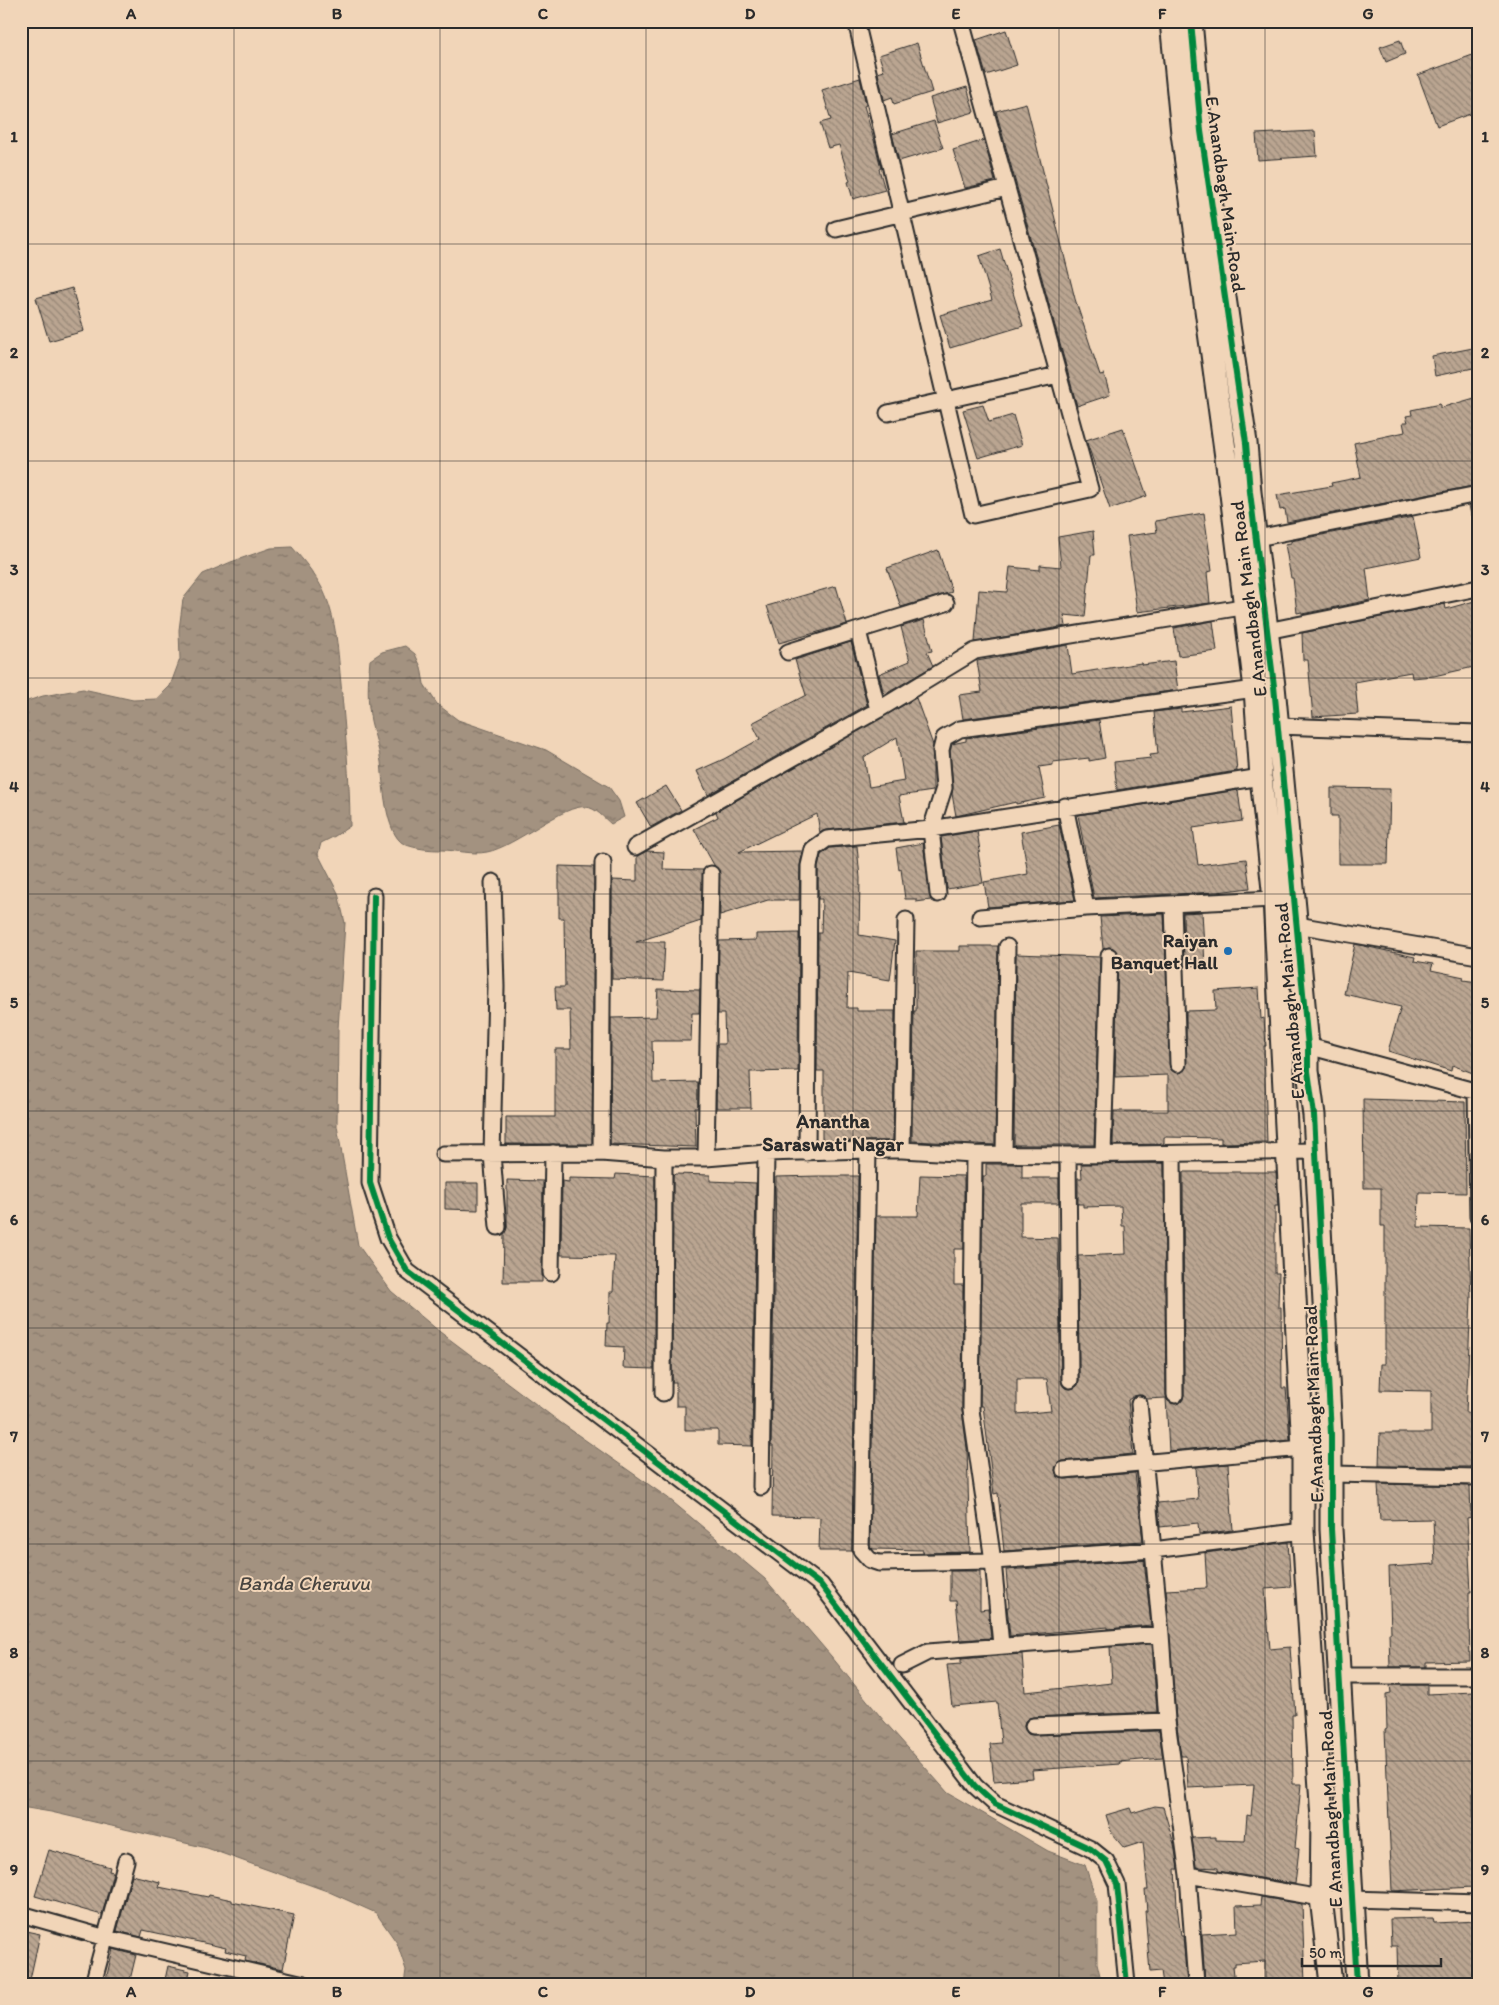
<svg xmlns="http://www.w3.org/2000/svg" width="1499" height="2005" font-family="Itim,sans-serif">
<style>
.water{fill:url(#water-ripples);stroke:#73695e}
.building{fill:url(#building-back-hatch);stroke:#2b2b2b;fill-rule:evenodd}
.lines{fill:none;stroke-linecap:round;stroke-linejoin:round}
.street-casing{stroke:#2b2b2b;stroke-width:19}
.secondary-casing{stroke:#2b2b2b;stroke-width:25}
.street{stroke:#f1d5b8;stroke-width:15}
.secondary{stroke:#f1d5b8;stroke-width:21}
.cycleway-casing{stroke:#f1d5b8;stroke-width:9}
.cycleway{stroke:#00873e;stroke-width:6}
.grid{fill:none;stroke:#2b2b2b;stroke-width:1;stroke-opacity:0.55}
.poi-dot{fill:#1f6fb2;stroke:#f1d5b8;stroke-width:2}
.labels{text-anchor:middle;stroke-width:4;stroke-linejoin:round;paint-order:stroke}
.street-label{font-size:19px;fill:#2b2b2b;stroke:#f1d5b8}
.poi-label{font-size:19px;font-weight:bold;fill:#2b2b2b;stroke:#f1d5b8;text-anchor:end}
.neighbourhood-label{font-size:20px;font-weight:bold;fill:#2b2b2b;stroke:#f1d5b8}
.water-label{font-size:20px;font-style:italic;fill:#494540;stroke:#f1d5b8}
.neatline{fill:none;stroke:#2b2b2b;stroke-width:2}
.grid-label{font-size:16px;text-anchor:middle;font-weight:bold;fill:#2b2b2b}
</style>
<defs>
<pattern id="water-ripples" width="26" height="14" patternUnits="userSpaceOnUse" patternTransform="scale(1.25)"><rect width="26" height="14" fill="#a39280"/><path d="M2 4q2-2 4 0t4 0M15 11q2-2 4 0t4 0" fill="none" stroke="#857769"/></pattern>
<pattern id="building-back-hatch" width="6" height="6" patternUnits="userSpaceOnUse" patternTransform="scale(1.25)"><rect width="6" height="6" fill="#baa591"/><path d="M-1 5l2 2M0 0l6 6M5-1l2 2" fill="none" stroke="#978777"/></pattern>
</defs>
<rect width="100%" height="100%" fill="#f1d5b8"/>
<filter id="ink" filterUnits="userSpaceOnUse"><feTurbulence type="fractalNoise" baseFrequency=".02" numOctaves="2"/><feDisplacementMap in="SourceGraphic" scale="10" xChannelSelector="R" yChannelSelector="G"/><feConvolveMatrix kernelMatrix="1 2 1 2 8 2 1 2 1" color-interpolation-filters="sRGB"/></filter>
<g filter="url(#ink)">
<!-- water -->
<path class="water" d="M292 547C304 561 315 574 323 590 337 619 338 654 341 684 345 731 350 778 350 826L335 836 321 843 318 854 338 893 345 923 338 1029 337 1126 358 1245 391 1291 440 1332 561 1423 668 1498 765 1579 831 1656 884 1721 948 1793 1048 1851 1085 1865 1097 1901V1963L1102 1984H404L406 1970 397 1943 376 1913 327 1891 207 1848 51 1812 21 1807V703L43 696 83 689 133 700 157 699 170 686 180 659 179 630 183 599 203 574 231 562 271 548Z
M405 646 415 654 421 667 424 684 437 704 458 720 546 750 609 787 619 801 624 817 611 824C604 818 596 808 586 807 565 803 515 847 487 852 472 855 457 850 442 850 429 850 416 849 404 844 385 834 383 782 381 762 379 748 374 735 371 721 367 701 368 681 370 660L382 652Z"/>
<!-- building -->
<path class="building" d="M1006 30 1017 65 986 75 976 40Z
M1400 40 1405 54 1386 62 1380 47Z
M917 43 932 92 894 104 892 97 884 100 878 73 884 71 879 55Z
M1478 53V111L1437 126 1418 75Z
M860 78 866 105 864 106 874 140 881 168 879 169 885 190 853 199 848 182 850 181 839 145 828 148 820 123 831 120 822 90Z
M967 87 974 112 937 123 930 98Z
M1026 103 1075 299 1100 375 1104 374 1110 395 1077 406 996 111Z
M934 121 943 148 899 161 892 134Z
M1315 131 1317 156 1258 160 1256 134Z
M984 140 995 181 965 188 953 150Z
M1000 249 1023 326 950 348 940 315 992 300 979 256Z
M72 288 84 331 49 341 36 298Z
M1478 347V367L1435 376 1432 356Z
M1478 397V485L1287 522 1285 509 1280 510 1277 495 1332 486 1331 483 1361 477 1354 443 1405 432 1403 422H1408L1406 416 1412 415 1411 410 1440 404V408Z
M983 405 989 422 1013 415 1022 445 978 458 963 410Z
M1123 428 1147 496 1110 509 1086 440Z
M1478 504V514L1471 515 1469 505Z
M1204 513 1212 571 1207 572 1210 603 1137 612 1127 536 1157 532 1155 521Z
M1413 517 1421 557 1366 568 1370 600 1302 614V612L1297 613 1293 578H1291L1285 544 1291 543V541Z
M1093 531 1095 555H1091L1085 617 1064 615 1066 626 975 642 979 590 1007 592 1010 567 1040 570V565L1061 567 1058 537Z
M938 550 952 592 901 607 887 568Z
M836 586 847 624 779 643 767 606Z
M1478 600V666L1434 676 1412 678 1411 672 1355 682 1358 714 1313 717 1308 660H1303L1302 633 1445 604 1446 609Z
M924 620 932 651 927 652 933 666 884 695 879 674 910 661 901 627Z
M1213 621 1217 651 1178 656 1174 628Z
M851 642 867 705 708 795 697 771 724 759 760 739 752 723 806 695 795 660Z
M1068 645 1072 674 1141 663 1142 665 1174 661 1178 690 963 719 959 695 982 692 977 661Z
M916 698 933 745V791L899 796 904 822 826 830 820 833 817 814 739 852 803 851 800 866 799 900H768L720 915 719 870 714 865 694 829 718 817 716 812ZM897 737 904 781 869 787 864 757Z
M1231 706 1237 771 1117 790 1114 762 1151 758 1150 755 1158 754 1154 712 1181 709V712Z
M1099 720 1105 758 1089 761V758L1053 762V765L1039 767 1045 798 1016 804V802L956 816 952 794 953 787 950 751 952 744 966 741V738Z
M666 786 681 810 651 827 637 803Z
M1331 788 1390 789 1388 864H1338V816H1331Z
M1238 790 1242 821 1193 828 1198 865 1246 859 1250 888 1217 892 1094 898 1078 815Z
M1059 825 1075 900 988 907 984 882 1028 874 1021 832Z
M977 831 980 851 978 852 983 883 947 889 941 837Z
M923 843 931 900 916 902V899H905L901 869 899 870 896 848Z
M857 846 860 878 859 935 895 941 890 980 848 973 847 1008H857V1011H895L893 1141H822V1117H824V1071H817L818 933H821L822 899H818V867L821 855 830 848Z
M647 851 664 852 663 869 703 870 701 921 636 942H665L663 981 612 979V880L637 881V856Z
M559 866 594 867 592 1144H506V1117H555V1049H571L570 1010H556L555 987H565L564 918H559Z
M1202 912 1205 965 1184 966 1183 913Z
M1164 914 1170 1068 1178 1073 1182 1072 1186 1068V1011L1216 1010 1215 991 1259 988 1261 1019 1264 1018 1266 1046H1264L1267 1142 1221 1143V1138L1164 1137V1144L1113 1145 1114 1111H1168V1075L1115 1077 1118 956 1113 948 1109 947 1103 949 1100 917Z
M799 933 798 1071 750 1072 751 1108H716L717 1044H725L724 1014H718L719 941 756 940V934Z
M1355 944 1415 957 1414 961 1433 964 1431 970 1464 977 1463 980 1478 982V1075L1452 1065 1451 1071 1388 1051 1401 1007 1344 994Z
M960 946H998L995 1145 912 1141 914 1011H916V951H960Z
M1016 954 1100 957 1094 1145H1014Z
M658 989 700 990 699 1013H692L691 1041H652L653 1083 698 1082V1108H695L696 1147 610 1144 611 1018 656 1017Z
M1363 1099 1465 1102 1466 1193 1419 1192 1418 1227 1469 1228 1471 1298 1466 1413H1471V1434H1474V1466H1470V1467L1379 1466 1380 1433H1431V1391L1380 1390 1381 1364H1385V1226H1381V1188H1364Z
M1164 1163 1166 1395 1167 1400 1175 1404 1180 1403 1184 1395 1183 1172H1276L1278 1206H1275V1273H1279L1278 1307H1281L1282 1388H1286L1290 1440 1169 1451 1166 1398 1147 1399 1142 1395 1134 1396 1128 1400 1133 1454 1063 1461 1058 1463 1055 1470 1057 1476 1065 1479 1135 1473 1143 1541 1004 1551 998 1493 994 1494 983 1406H980L983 1176H986V1164H1022V1178H1059V1203H1021V1237L1058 1238 1061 1380 1065 1388 1071 1389 1078 1385 1079 1380 1078 1256 1126 1254 1125 1226H1122L1121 1206 1083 1207V1204H1078V1178H1082L1081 1164ZM1017 1379H1047L1051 1411 1017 1414Z
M616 1174 655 1176 654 1369 623 1368 624 1347 606 1346 607 1323H609L610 1292H613L615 1256 561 1255 562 1181 569 1182V1178L615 1179Z
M675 1174 710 1175V1181L756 1183 752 1446 718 1445V1430H685V1406H676V1382H672L673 1176Z
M920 1175 964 1176V1249H954V1285H963L962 1410 967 1448 970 1552 923 1553V1550L873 1549 870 1546 876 1216H918Z
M819 1176H858L852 1551H819L820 1518 818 1517 772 1516 773 1446H771L776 1177Z
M507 1180 543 1181 542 1282H503L504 1234 507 1227Z
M445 1183H478V1210L445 1209Z
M1228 1464 1233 1530 1199 1534 1198 1523 1160 1527 1158 1503 1198 1499 1196 1467Z
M1378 1484 1470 1486 1471 1517 1467 1518 1471 1592H1469V1617L1470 1661 1426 1662V1667H1390L1389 1633H1391L1389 1567 1435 1564 1433 1519 1380 1520Z
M1288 1542 1291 1587 1265 1589 1270 1649 1290 1647 1295 1714H1292L1293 1784H1301L1295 1848 1299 1849 1295 1884 1218 1871V1868L1196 1867 1192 1838 1216 1837V1840L1245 1841 1247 1815 1251 1816 1254 1785 1188 1788 1186 1756H1181L1176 1720 1166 1590 1207 1588 1205 1553Z
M1144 1560 1151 1625 1108 1629V1627L1010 1636 1007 1607H1009L1006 1570Z
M950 1571H980V1610L988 1609 991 1638 960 1640 956 1601H950Z
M1152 1644 1157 1712 1033 1717 1025 1721 1024 1727 1028 1734 1033 1735 1159 1731 1163 1758 1119 1762 1120 1764 1032 1770 1033 1778 994 1781 990 1744 1001 1743 997 1702 952 1706 947 1665 961 1664V1659L1022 1654 1025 1692 1074 1687 1112 1683 1110 1647Z
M1390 1685H1427V1694L1475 1692 1478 1793H1473L1474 1887 1392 1891 1385 1730 1387 1729 1386 1694 1391 1693Z
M1155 1806 1163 1807 1174 1844 1178 1869H1175L1177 1906 1181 1936H1183L1187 1984H1163L1161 1971 1150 1972 1145 1911H1147L1145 1890H1148L1143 1842 1124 1848 1112 1834 1106 1815 1130 1808 1132 1813Z
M49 1850 110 1867 109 1871 113 1872 102 1915 35 1896Z
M132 1875 160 1882 159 1887 208 1897 209 1895 232 1900V1902L294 1915 283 1969 245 1961 246 1956 225 1951 226 1948 199 1942 143 1930 141 1937 117 1931Z
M1261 1897 1302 1904 1305 1984H1265V1961L1235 1963V1966H1233L1235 1984H1205L1202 1934 1237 1932 1236 1906 1260 1905Z
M1430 1918H1433L1434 1923 1478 1921V1984H1398L1397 1946H1391L1390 1919Z
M21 1930 40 1934 29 1984H21Z
M113 1949 136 1955 129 1984H105Z
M168 1966 190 1971 187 1984H164Z
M241 1979 262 1984H240Z"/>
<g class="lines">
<!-- street casing -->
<g class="street-casing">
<path id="street" d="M856 21 973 515 1090 489 961 21
M836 229 1007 188
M888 413 1058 375
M1257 538 1478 494
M858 631 878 710
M1267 631 1478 588
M788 652 946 603
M1277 726 1478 733
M1065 806 1086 908
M635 847 878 710 975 651 1254 605
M493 882 496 987 492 1154 498 1227
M938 894 931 829 944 788 941 750 944 738 960 729 1255 689
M374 896 370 1183 388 1238 407 1271 821 1585 975 1786 995 1804 1091 1849 1106 1861 1117 1884 1127 1984
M1173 904 1178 1064
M980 917 1086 908 1274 899
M1287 926 1297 925 1478 956
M1308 1046 1478 1092
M1476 1091 1478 1217
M868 1150 861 1550 870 1560 879 1563 993 1561 1153 1550 1303 1531
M902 1150 906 920
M601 1153 603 862
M807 1153 809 866 813 849 827 839 931 829 1261 777
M443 1154 601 1153 664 1158H706L766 1153 868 1150H902L974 1154 1068 1155 1317 1151
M974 1154 971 1410 993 1561 1001 1645
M1004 1154 1007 947
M1173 1154 1175 1395
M1068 1155 1070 1380
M1103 1155 1109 956
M706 1158 711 874
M551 1273 553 1153
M663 1393 664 1158
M1139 1404 1161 1634 1167 1721 1188 1875 1196 1984
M1064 1470 1303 1448
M1332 1474 1478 1477
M761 1487 766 1153
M902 1665 928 1652 1161 1634
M1338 1676H1478
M1033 1726 1167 1721
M1188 1875 1321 1898 1478 1903
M21 1914 106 1938 304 1984
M93 1984 126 1861"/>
</g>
<!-- secondary casing -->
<g class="secondary-casing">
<path id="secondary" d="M1171 21 1182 133 1231 494 1255 689 1261 777 1274 899 1303 1448V1531L1322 1819 1321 1898 1331 1984
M1191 21 1201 131 1246 443 1250 492 1274 686 1308 1046V1071L1314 1115 1331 1434V1529L1357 1984"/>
</g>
<!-- street -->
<use href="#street" class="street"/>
<!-- secondary -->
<use href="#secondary" class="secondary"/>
<!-- cycleway casing -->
<g class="cycleway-casing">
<path id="cycleway" d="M1191 21 1201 131 1246 443 1250 492 1274 686 1308 1046V1071L1314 1115 1331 1434V1529L1357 1984
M374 896 370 1183 388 1238 407 1271 821 1585 975 1786 995 1804 1091 1849 1106 1861 1117 1884 1127 1984"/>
</g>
<!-- cycleway -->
<use href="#cycleway" class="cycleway"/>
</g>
</g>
<!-- grid -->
<path class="grid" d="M234 21V1984M440 21V1984M646 21V1984M853 21V1984M1059 21V1984M1265 21V1984M21 244H1478M21 461H1478M21 678H1478M21 894H1478M21 1111H1478M21 1328H1478M21 1544H1478M21 1761H1478"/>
<!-- markers -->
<circle class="poi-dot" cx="1228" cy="951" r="5"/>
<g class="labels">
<!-- street labels -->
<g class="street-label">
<text transform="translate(1226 194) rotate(82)" y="7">E Anandbagh Main Road</text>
<text transform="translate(1248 599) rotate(-97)" y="7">E Anandbagh Main Road</text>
<text transform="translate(1289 1001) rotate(-95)" y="7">E Anandbagh Main Road</text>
<text transform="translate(1313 1404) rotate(-92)" y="7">E Anandbagh Main Road</text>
<text transform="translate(1330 1809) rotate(-93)" y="7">E Anandbagh Main Road</text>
</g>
<!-- poi labels -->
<g class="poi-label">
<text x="1218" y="947">Raiyan<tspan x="1218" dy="22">Banquet Hall</tspan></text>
</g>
<!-- neighbourhood labels -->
<g class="neighbourhood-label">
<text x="833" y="1128">Anantha<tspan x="833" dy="23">Saraswati Nagar</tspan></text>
</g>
<!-- water labels -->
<g class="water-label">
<text x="304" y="1590">Banda Cheruvu</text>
</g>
</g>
<!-- margin -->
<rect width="1499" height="2005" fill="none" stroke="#f1d5b8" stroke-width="55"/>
<!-- scale -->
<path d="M1302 1958v8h139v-8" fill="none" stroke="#2b2b2b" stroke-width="2.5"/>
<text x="1309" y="1958" font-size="15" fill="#2b2b2b" stroke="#f1d5b8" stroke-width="4" paint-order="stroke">50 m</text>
<rect x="28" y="28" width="1444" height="1950" class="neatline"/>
<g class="grid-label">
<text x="131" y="19">A</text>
<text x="337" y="19">B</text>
<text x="543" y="19">C</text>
<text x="750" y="19">D</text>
<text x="956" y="19">E</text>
<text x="1162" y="19">F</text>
<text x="1368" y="19">G</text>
<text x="14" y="142">1</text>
<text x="1485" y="142">1</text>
<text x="14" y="358">2</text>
<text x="1485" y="358">2</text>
<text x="14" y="575">3</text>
<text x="1485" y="575">3</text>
<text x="14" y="792">4</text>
<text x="1485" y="792">4</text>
<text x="14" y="1008">5</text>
<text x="1485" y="1008">5</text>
<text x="14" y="1225">6</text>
<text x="1485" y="1225">6</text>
<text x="14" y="1442">7</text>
<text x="1485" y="1442">7</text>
<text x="14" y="1658">8</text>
<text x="1485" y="1658">8</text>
<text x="14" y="1875">9</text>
<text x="1485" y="1875">9</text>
<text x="131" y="1997">A</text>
<text x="337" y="1997">B</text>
<text x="543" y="1997">C</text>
<text x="750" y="1997">D</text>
<text x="956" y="1997">E</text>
<text x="1162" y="1997">F</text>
<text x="1368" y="1997">G</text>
</g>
</svg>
